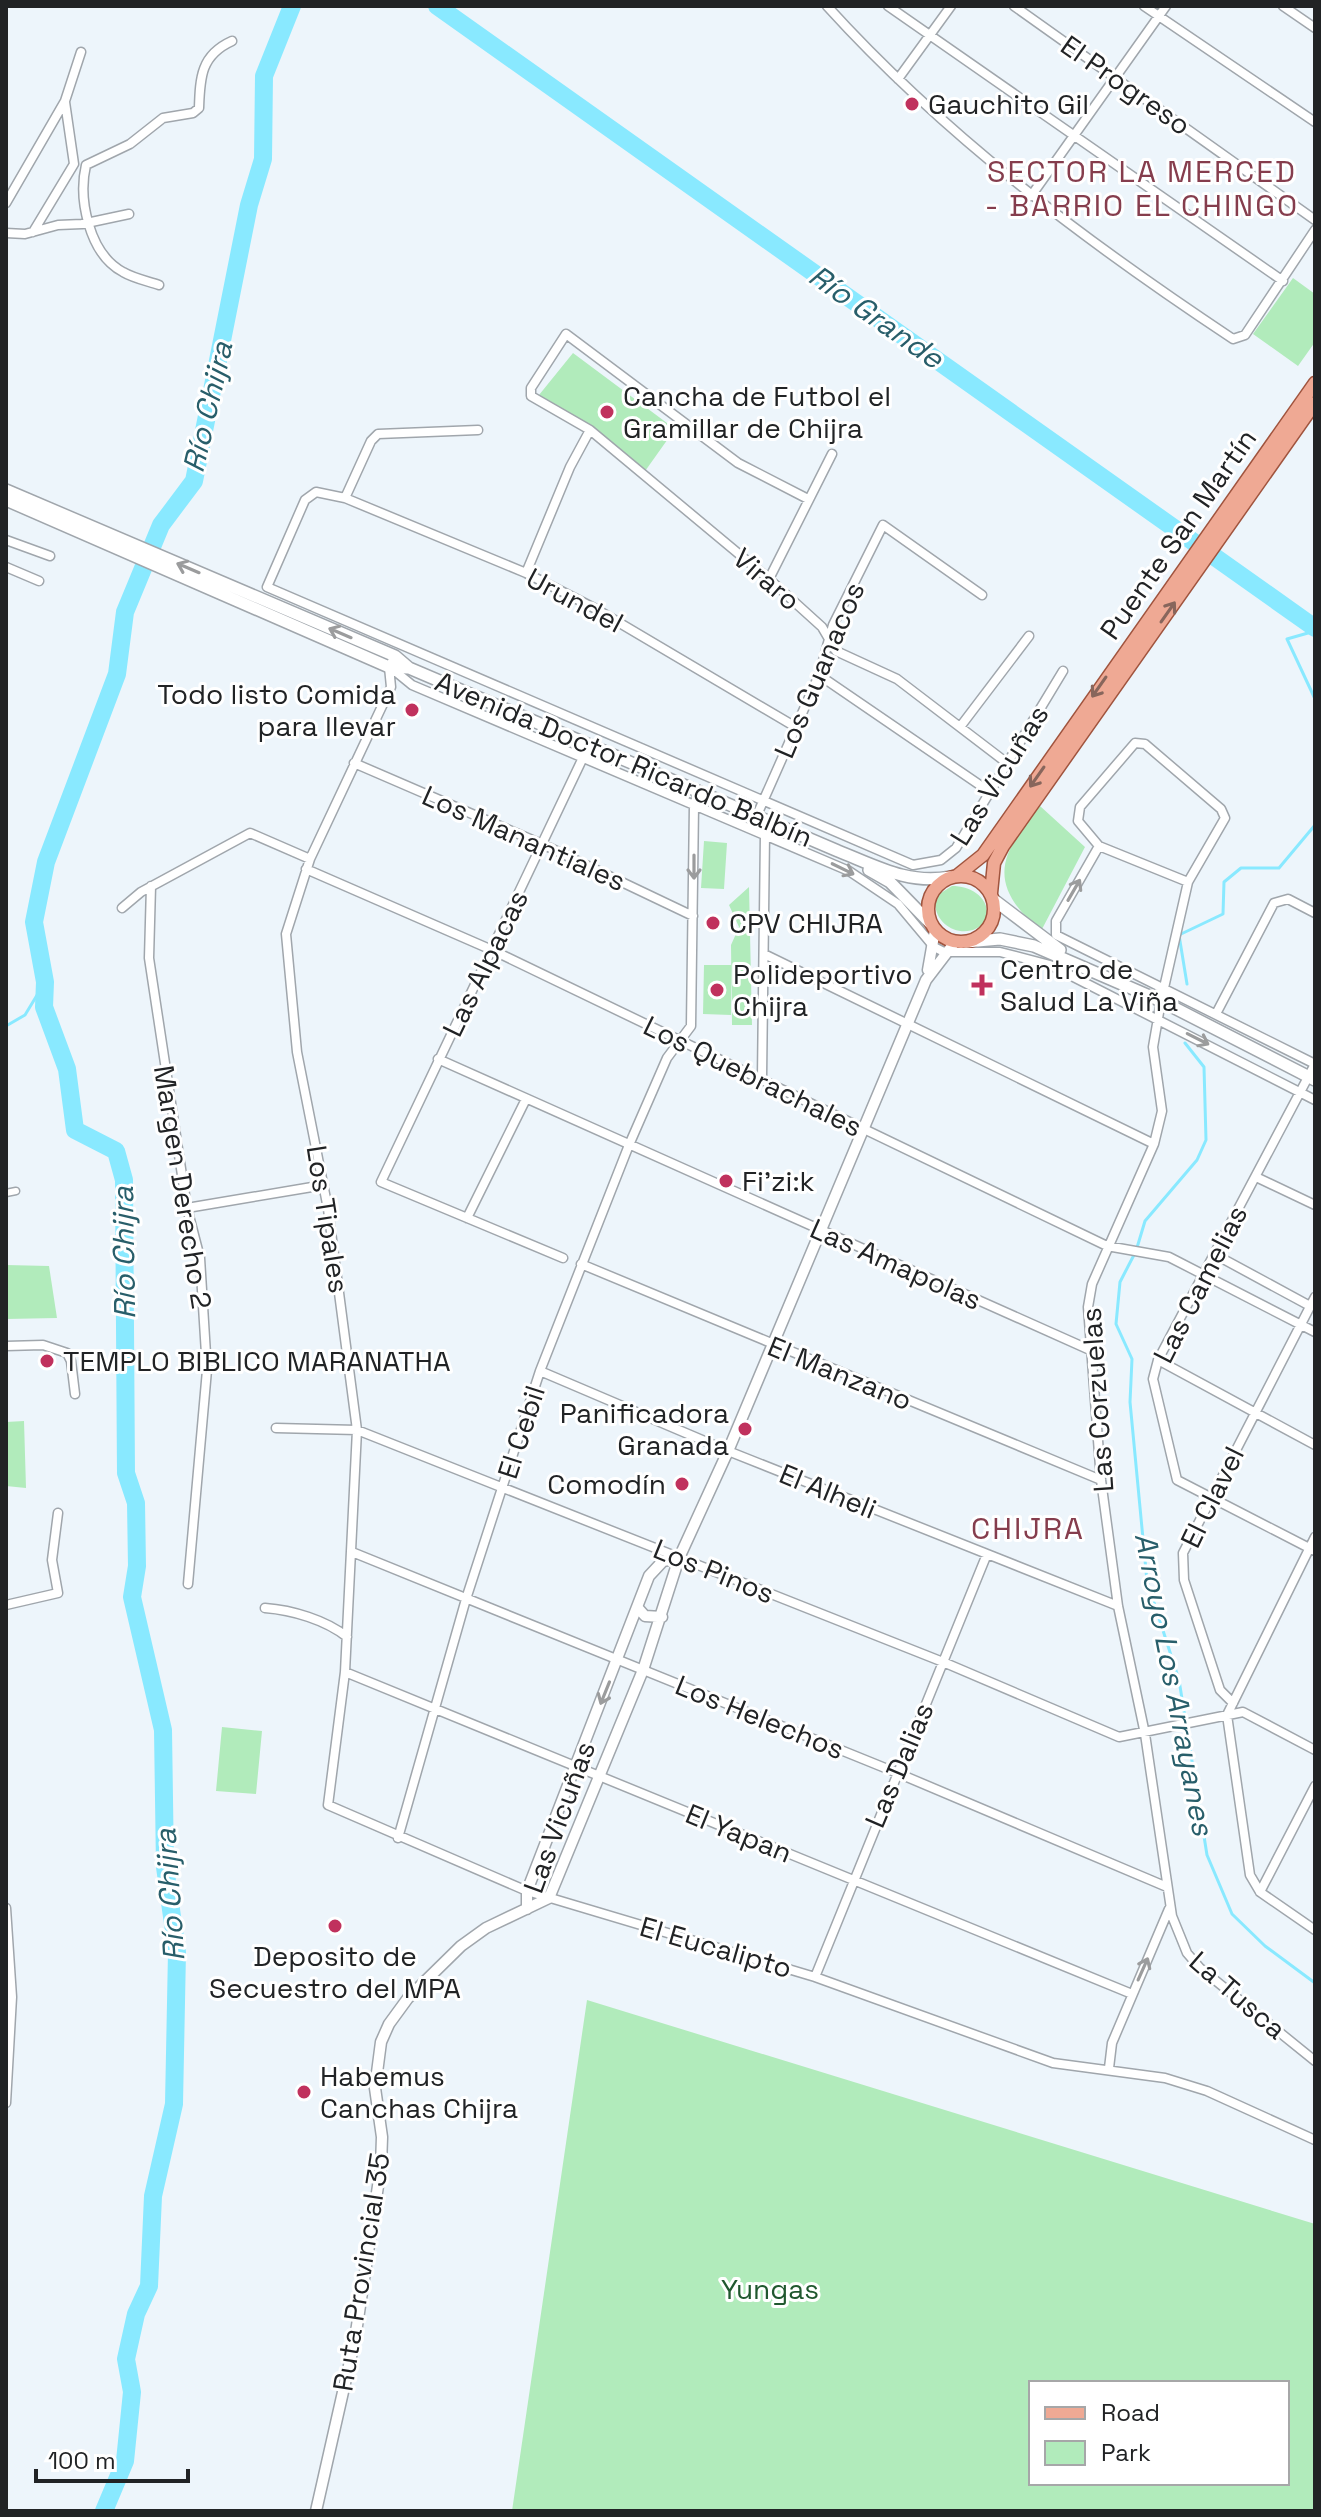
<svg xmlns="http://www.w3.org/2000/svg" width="1321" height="2517" font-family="'Space Grotesk',sans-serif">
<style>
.green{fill:#b1ebbb;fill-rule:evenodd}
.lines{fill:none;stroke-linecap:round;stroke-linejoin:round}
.stream{stroke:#89e9ff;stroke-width:3}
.river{stroke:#89e9ff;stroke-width:18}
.pedestrian-casing{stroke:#a0a6ac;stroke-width:9}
.minor-casing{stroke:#a0a6ac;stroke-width:11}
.tertiary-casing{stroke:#a0a6ac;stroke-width:13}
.secondary-casing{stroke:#a0a6ac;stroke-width:14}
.primary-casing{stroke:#a0543e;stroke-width:15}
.pedestrian{stroke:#fff;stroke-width:6}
.minor{stroke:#fff;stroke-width:8}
.tertiary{stroke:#fff;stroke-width:10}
.secondary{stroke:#fff;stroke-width:11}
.primary{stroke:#efa994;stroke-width:12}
.oneway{stroke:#9b9c9d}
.oneway2{stroke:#88665c}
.poi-dot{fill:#c0315d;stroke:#fff;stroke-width:3}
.labels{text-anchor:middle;stroke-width:6;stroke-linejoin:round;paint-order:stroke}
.street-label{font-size:28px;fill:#212325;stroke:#fff}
.poi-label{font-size:28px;fill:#212325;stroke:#fff;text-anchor:start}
.park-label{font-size:28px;fill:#20582f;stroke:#fff}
.neighbourhood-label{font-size:30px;letter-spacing:2px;fill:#853d4d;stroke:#fff}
.water-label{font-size:30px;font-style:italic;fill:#285e6a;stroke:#fff}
</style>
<rect width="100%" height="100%" fill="#edf5fb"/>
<!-- green -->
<path class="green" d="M1293 278 1315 294V342L1298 366 1253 334Z
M573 353 675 429 643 474 539 395Z
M1040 806 1085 847 1041 931C987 885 998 855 1040 806Z
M704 841 727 843 724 889 701 888Z
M952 886C971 886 990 897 987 919 969 945 929 926 936 896Z
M749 887 752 1025H732L731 945 739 927 729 905Z
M704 965H731V1015L703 1014Z
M6 1265 49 1266 57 1318 6 1319Z
M24 1421 26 1488 6 1486V1422Z
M222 1727 262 1731 256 1794 216 1791Z
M587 2000 1315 2224V2511H512ZM1031 2383H1287V2483H1031Z"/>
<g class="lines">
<!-- stream -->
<path class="stream" d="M1315 631 1287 639 1315 699
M1187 984 1179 935 1223 914 1224 882 1241 868H1279L1315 825
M6 1026 25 1015 45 982
M1185 1043 1204 1067 1206 1140 1197 1160 1145 1221 1136 1251 1120 1282 1116 1324 1132 1359 1130 1402 1147 1581 1179 1680 1207 1855 1232 1914 1265 1946 1315 1983"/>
<!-- river -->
<path class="river" d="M437 6 1315 628
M104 2511 125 2461 132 2392 126 2359 136 2314 149 2286 153 2196 174 2104 177 1952 165 1867 163 1730 132 1597 137 1566 136 1503 126 1473 124 1180 116 1151 75 1130 67 1069 44 1007 45 982 34 922 46 862 117 674 125 612 161 525 194 481 249 205 263 159 264 76 292 6"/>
<!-- pedestrian casing -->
<g class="pedestrian-casing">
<path id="pedestrian" d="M6 1193 16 1191"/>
</g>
<!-- minor casing -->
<g class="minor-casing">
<path id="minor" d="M827 6C946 137 1087 242 1233 339L1245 335 1315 230
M888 6 1283 281
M1014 6 1315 220
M1144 6 1315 122
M1283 6 1315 28
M898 79 951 6
M1031 196 1166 6
M6 203 65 101 81 52
M33 232 74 164 65 102
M6 233 25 234 58 225 82 224 129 214
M159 285C147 281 133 278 123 272 89 254 78 199 86 165L130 144 163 118 193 113 199 108C200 77 201 55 232 41
M478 430 378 434 371 441 345 498 316 492 305 500 267 587 913 865 941 860 956 848 1063 671
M345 498 526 573 596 609 794 726
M808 499 738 463 566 334 531 388V396L590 430 769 579 822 627 836 651 897 679 1007 763
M6 540 50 556
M6 567 39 581
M526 573 570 467 590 430
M769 579 832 454
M395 656 389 667 391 687 310 859 286 934 297 1052 328 1209 357 1430 345 1672 328 1805 527 1891 815 1977 1053 2063 1165 2078 1207 2091 1315 2140
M390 667 412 685 849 871 898 904 934 947 944 952H1000L1050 965 1315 1100
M819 675 990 792
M960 727 1029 636
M354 763 544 845 693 916
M757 815 819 675 833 625 883 525 982 595
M1099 846 1056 921V935L1315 1064
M306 869 492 950 1107 1246 1169 1257 1315 1332
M1188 882 1099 846 1078 821 1080 807 1135 743 1145 744 1221 809 1225 818 1188 882 1161 1001 1153 1047 1162 1111 1154 1144 1092 1284 1088 1307 1101 1480 1118 1606 1145 1734 1172 1916 1187 1953 1200 1968 1315 2061
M151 886 149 958 187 1208 200 1258 207 1370 188 1584
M122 908 141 892 250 833 310 859
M764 954 1154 1144
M1217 1012 1274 903 1288 899 1315 913
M438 1059 1090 1350
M1315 1064 1158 1360 1153 1379 1177 1480 1315 1551
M762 1078 765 833
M1256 1177 1315 1205
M187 1208 324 1185
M467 1218 526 1099
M1214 1254 1310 1306
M563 1258 381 1182 589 745
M581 1264 1101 1480
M6 1346 43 1345 67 1353 71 1361 75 1394
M1158 1360 1315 1445
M540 1371 728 1451 1118 1606
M276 1428 357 1430 943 1662 1119 1737 1243 1712 1315 1750
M1315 1537 1227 1715 1250 1875 1260 1892 1315 1930
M352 1552 895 1772 1167 1887
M6 1605 58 1593 52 1560 58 1513
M265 1608C292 1610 326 1620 347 1637
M345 1672 1132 1994
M1233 1703 1220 1690 1184 1580 1183 1553 1315 1297
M398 1838 466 1599 540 1371 629 1145 667 1058 691 1026 694 805 699 790
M1260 1892 1315 1786
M6 1908 12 1997 6 2103
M815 1977 987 1554
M1109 2068 1112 2043 1169 1909"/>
</g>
<!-- tertiary casing -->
<g class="tertiary-casing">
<path id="tertiary" d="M928 970 935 930
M637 1607 645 1616 662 1617
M527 1909V1891L649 1576 663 1561 679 1558
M316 2511 355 2339 381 2166 382 2137 375 2088 381 2042 389 2024 408 1998 461 1946 486 1928 549 1898 643 1670 679 1558 728 1451 926 980 955 942"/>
</g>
<!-- secondary casing -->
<g class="secondary-casing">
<path id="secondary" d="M6 490 395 656 409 668 838 851C876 866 909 885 950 877
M6 500 373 660 389 667 408 668
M869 870 890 882 930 923
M994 900 1060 950
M966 942 1000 939 1034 946 1161 1001 1315 1080"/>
</g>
<!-- primary casing -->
<g class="primary-casing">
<path id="primary" d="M958 875 983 855 1315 383
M928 909a33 33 0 1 1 66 0a33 33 0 1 1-66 0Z
M991 893 994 863 1003 846 1315 403"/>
</g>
<!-- pedestrian -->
<use href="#pedestrian" class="pedestrian"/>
<!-- minor -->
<use href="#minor" class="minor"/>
<!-- tertiary -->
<use href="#tertiary" class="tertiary"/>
<!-- secondary -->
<use href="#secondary" class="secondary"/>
<!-- primary -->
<use href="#primary" class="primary"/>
</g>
<!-- one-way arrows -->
<defs><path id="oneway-shaft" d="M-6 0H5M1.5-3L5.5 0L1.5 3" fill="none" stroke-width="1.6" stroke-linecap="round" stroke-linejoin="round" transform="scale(2)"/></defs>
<g class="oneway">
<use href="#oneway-shaft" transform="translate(188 568) rotate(-157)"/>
<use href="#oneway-shaft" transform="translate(340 633) rotate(-157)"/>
<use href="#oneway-shaft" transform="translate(694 867) rotate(90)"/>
<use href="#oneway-shaft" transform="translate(843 869) rotate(26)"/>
<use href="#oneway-shaft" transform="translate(1074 890) rotate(-60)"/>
<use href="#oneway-shaft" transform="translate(1198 1039) rotate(27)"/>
<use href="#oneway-shaft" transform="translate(605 1693) rotate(112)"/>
<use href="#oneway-shaft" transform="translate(1143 1969) rotate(-66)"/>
</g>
<g class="oneway2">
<use href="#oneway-shaft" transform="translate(1168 612) rotate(-55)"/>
<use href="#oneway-shaft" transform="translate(1099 687) rotate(125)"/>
<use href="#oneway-shaft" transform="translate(1037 777) rotate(125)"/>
</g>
<!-- markers -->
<g class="poi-dot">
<circle cx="912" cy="104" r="8"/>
<circle cx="607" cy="412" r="8"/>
<circle cx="412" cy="710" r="8"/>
<circle cx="713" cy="923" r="8"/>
<path d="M978 973h8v8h8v8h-8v8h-8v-8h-8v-8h8z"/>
<circle cx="717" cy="990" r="8"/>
<circle cx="726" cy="1181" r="8"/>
<circle cx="47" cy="1361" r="8"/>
<circle cx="745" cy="1429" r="8"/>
<circle cx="682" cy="1484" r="8"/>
<circle cx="335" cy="1926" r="8"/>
<circle cx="304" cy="2092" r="8"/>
</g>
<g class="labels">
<!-- street labels -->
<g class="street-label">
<text transform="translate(1126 85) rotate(35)" y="10">El Progreso</text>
<text transform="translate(1178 534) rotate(-55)" y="10">Puente San Martín</text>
<text transform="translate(767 579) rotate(41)" y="10">Viraro</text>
<text transform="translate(575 600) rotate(28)" y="10">Urundel</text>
<text transform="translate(819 670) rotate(-67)" y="10">Los Guanacos</text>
<text transform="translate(624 759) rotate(23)" y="10">Avenida Doctor Ricardo Balbín</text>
<text transform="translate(999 775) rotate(-58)" y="10">Las Vicuñas</text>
<text transform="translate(524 838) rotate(24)" y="10">Los Manantiales</text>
<text transform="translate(485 963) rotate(-64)" y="10">Las Alpacas</text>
<text transform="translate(753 1076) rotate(26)" y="10">Los Quebrachales</text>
<text transform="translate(183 1187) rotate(81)" y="10">Margen Derecho 2</text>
<text transform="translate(328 1219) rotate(81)" y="10">Los Tipales</text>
<text transform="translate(896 1264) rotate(24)" y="10">Las Amapolas</text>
<text transform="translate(1200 1284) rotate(-63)" y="10">Las Camelias</text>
<text transform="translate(840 1373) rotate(22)" y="10">El Manzano</text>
<text transform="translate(1097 1400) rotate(-94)" y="10">Las Corzuelas</text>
<text transform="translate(521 1432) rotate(-72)" y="10">El Cebil</text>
<text transform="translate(828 1491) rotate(22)" y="10">El Alheli</text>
<text transform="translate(1212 1497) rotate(-64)" y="10">El Clavel</text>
<text transform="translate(714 1571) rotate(22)" y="10">Los Pinos</text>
<text transform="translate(760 1717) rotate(22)" y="10">Los Helechos</text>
<text transform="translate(899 1765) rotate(-67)" y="10">Las Dalias</text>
<text transform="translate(559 1817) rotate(-70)" y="10">Las Vicuñas</text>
<text transform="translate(739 1833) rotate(22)" y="10">El Yapan</text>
<text transform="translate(716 1947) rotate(16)" y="10">El Eucalipto</text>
<text transform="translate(1238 1995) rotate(41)" y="10">La Tusca</text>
<text transform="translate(361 2272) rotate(-81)" y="10">Ruta Provincial 35</text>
</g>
<!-- poi labels -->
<g class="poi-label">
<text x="928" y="114">Gauchito Gil</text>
<text x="623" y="406">Cancha de Futbol el<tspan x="623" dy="32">Gramillar de Chijra</tspan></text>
<text x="396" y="704" text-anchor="end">Todo listo Comida<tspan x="396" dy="32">para llevar</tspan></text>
<text x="729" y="933">CPV CHIJRA</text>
<text x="1000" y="979">Centro de<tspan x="1000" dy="32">Salud La Viña</tspan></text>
<text x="733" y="984">Polideportivo<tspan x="733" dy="32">Chijra</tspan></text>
<text x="742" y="1191">Fi'zi:k</text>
<text x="63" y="1371">TEMPLO BIBLICO MARANATHA</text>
<text x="729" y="1423" text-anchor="end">Panificadora<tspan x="729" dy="32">Granada</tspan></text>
<text x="666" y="1494" text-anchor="end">Comodín</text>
<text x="335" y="1966" text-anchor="middle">Deposito de<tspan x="335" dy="32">Secuestro del MPA</tspan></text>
<text x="320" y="2086">Habemus<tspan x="320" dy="32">Canchas Chijra</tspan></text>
</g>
<!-- park labels -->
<g class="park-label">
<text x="770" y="2299">Yungas</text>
</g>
<!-- neighbourhood labels -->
<g class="neighbourhood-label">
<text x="1142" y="182">SECTOR LA MERCED<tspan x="1142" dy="34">- BARRIO EL CHINGO</tspan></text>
<text x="1028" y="1539">CHIJRA</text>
</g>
<!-- water labels -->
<g class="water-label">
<text transform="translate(876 317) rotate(35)" y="10">Río Grande</text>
<text transform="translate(208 407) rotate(-77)" y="10">Río Chijra</text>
<text transform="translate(124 1253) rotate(-91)" y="10">Río Chijra</text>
<text transform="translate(1174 1684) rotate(79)" y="10">Arroyo Los Arrayanes</text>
<text transform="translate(170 1895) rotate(-94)" y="10">Río Chijra</text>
</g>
</g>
<!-- border -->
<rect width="1321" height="2517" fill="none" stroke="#212325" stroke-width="16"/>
<!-- legend -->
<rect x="1029" y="2381" width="260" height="104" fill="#ffffff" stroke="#a6a7a8" stroke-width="2"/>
<rect x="1045" y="2407" width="40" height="12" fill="#efa994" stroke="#a6a7a8" stroke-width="2"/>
<text x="1101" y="2421" font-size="24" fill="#212325">Road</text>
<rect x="1045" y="2441" width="40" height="24" fill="#b1ebbb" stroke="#a6a7a8" stroke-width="2"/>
<text x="1101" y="2461" font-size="24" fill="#212325">Park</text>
<!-- scale -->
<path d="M36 2469v12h152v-12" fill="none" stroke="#212325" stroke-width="4"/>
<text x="48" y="2469" font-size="24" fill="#212325" stroke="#ffffff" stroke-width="6" paint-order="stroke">100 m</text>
</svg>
